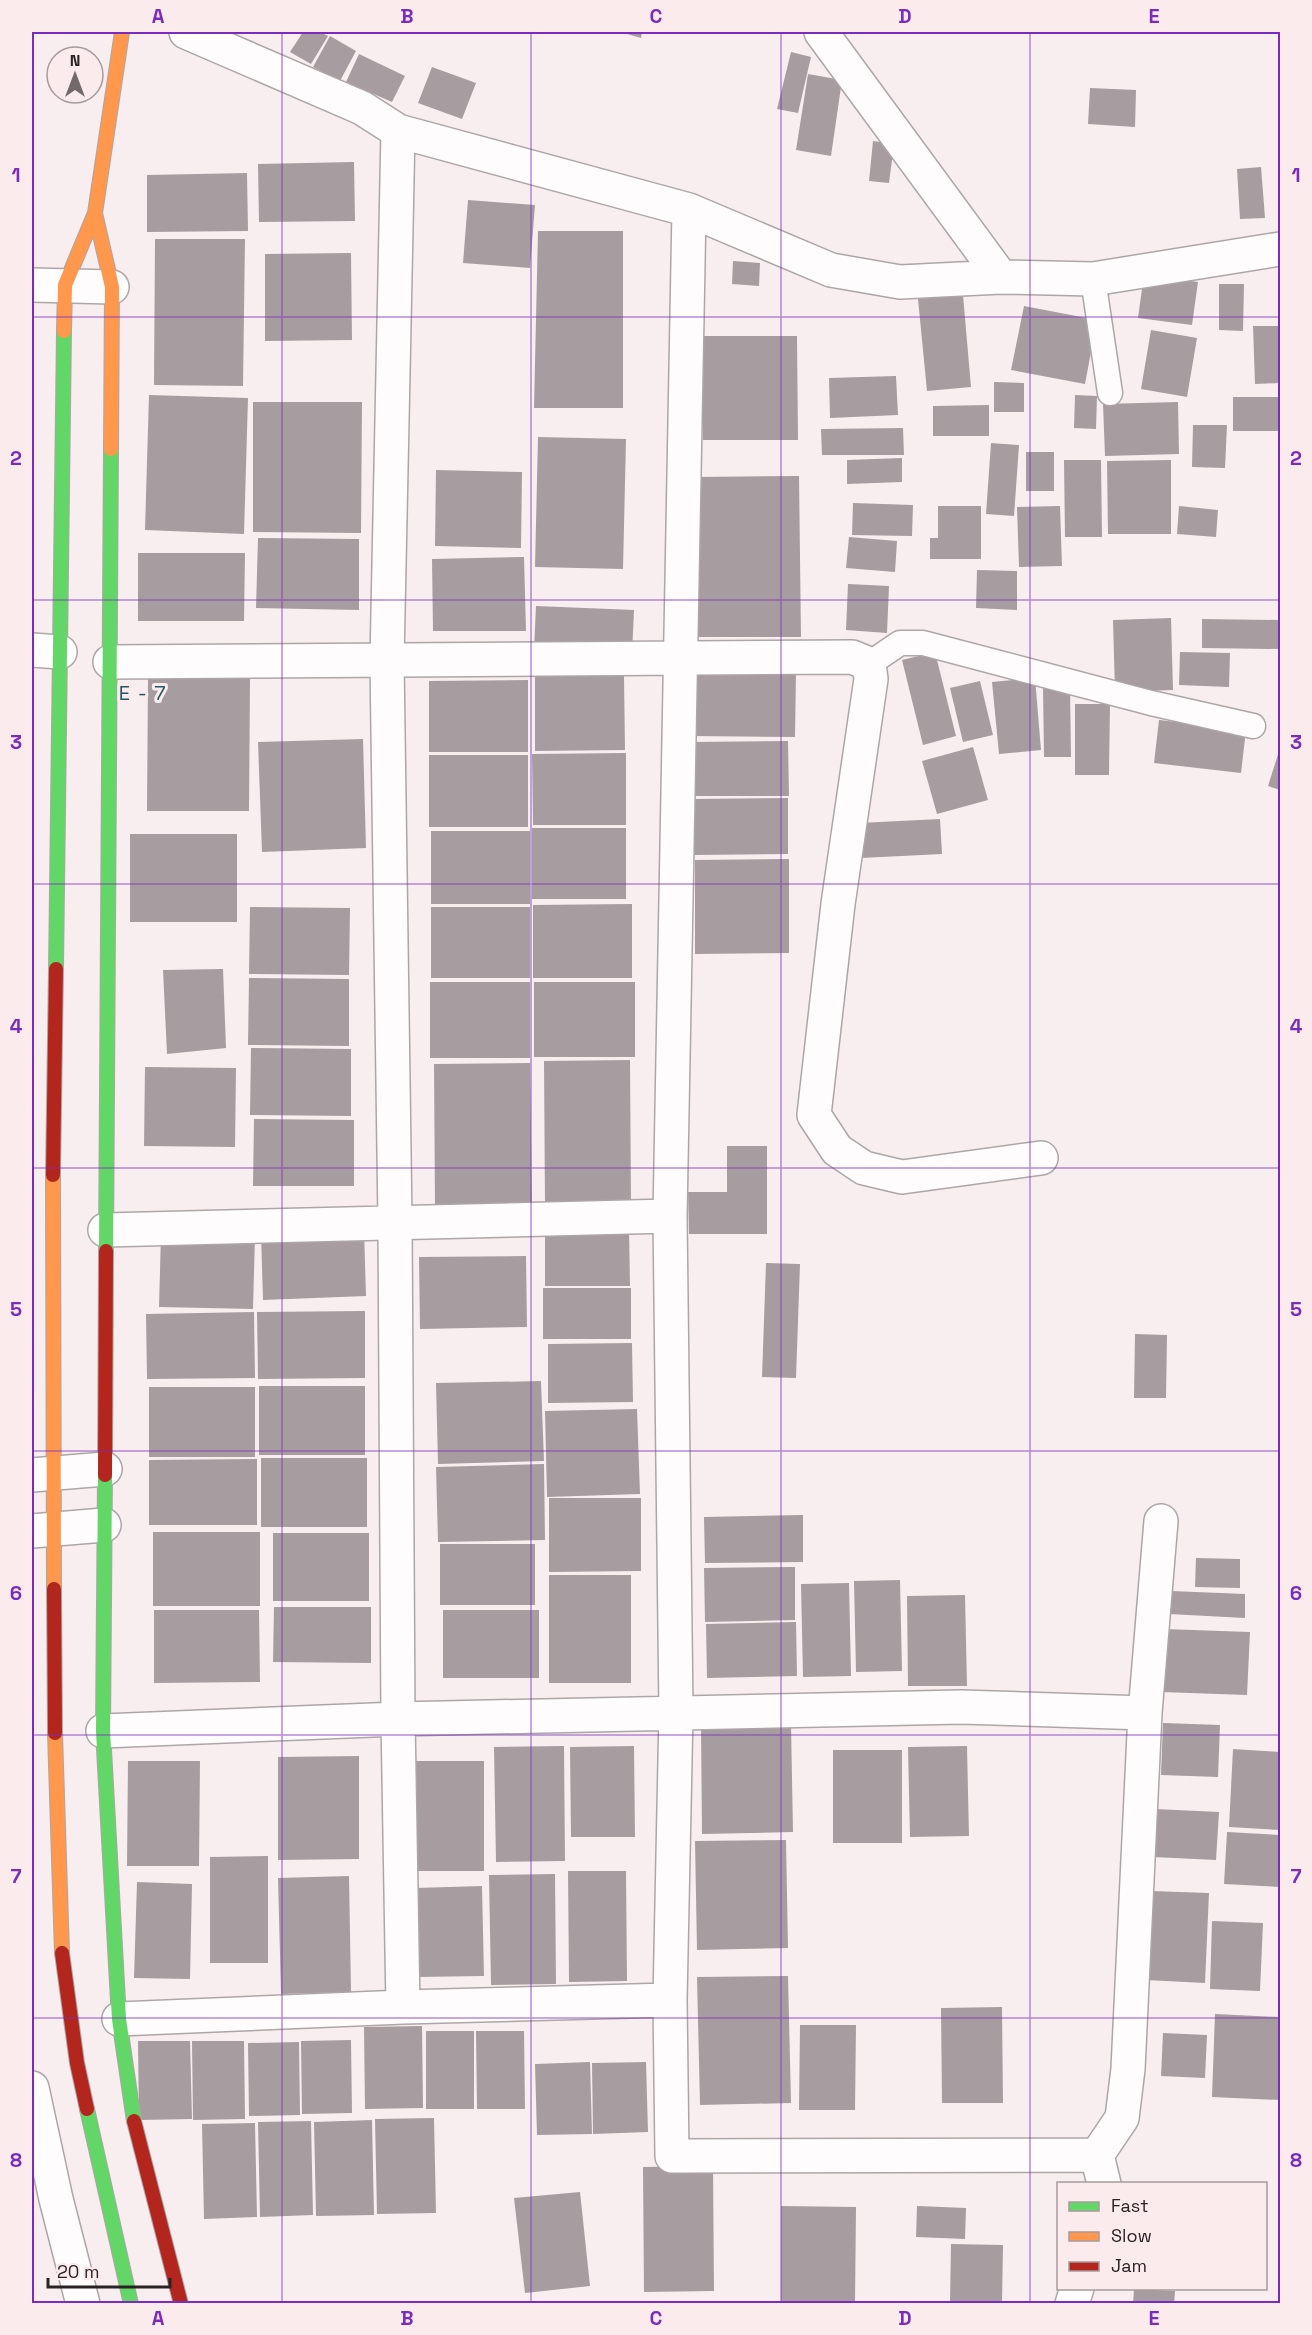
<svg xmlns="http://www.w3.org/2000/svg" width="1312" height="2335" font-family="'Space Grotesk',sans-serif">
<style>
.building{fill:#a79c9f}
.lines{fill:none;stroke-linecap:round;stroke-linejoin:round}
.lane-casing{stroke:#ada6a7;stroke-width:27}
.street-casing{stroke:#ada6a7;stroke-width:36}
.fast-casing{stroke:#ada6a7;stroke-width:16}
.slow-casing{stroke:#ada6a7;stroke-width:16}
.jam-casing{stroke:#ada6a7;stroke-width:16}
.lane{stroke:#fefcfd;stroke-width:24}
.street{stroke:#fefcfd;stroke-width:33}
.fast{stroke:#63d668;stroke-width:14}
.slow{stroke:#ff974d;stroke-width:14}
.jam{stroke:#b3261e;stroke-width:14}
.grid{fill:none;stroke:#7b2cbf;stroke-width:1.5;stroke-opacity:0.55}
.labels{text-anchor:middle;stroke-width:6;stroke-linejoin:round;paint-order:stroke}
.neighbourhood-label{font-size:20px;letter-spacing:1.5px;fill:#225864;stroke:#fbebed}
.neatline{fill:none;stroke:#7b2cbf;stroke-width:2}
.grid-label{font-size:20px;text-anchor:middle;font-weight:bold;fill:#7b2cbf}
</style>
<rect width="100%" height="100%" fill="#f8eef0"/>
<!-- building -->
<path class="building" d="M303 32H320L328 36 311 64 290 52Z
M620 32H642L641 38Z
M330 36 356 51 340 81 313 67Z
M791 52 811 57 798 113 777 109Z
M359 54 405 76 392 102 346 82Z
M432 67 476 83 462 119 418 103Z
M808 74 842 80 831 156 796 150Z
M1090 88 1136 90 1135 127 1088 124Z
M873 141 894 144 889 183 869 181Z
M354 162 355 221 259 222 258 164Z
M1261 167 1265 218 1240 219 1237 169Z
M247 173 248 231 147 232V175Z
M468 200 535 205 530 268 463 263Z
M538 231H623V408H534Z
M155 239H245L243 386 154 385Z
M351 253 352 340 265 341V254Z
M733 261 760 263 759 286 732 284Z
M1144 274 1198 282 1192 325 1138 318Z
M1219 284H1244L1243 331 1219 330Z
M963 295 971 387 927 391 918 299Z
M1024 306 1097 320 1085 384 1011 370Z
M1253 326H1280V383L1255 384Z
M1151 330 1197 338 1187 397 1141 389Z
M702 336H797L798 440H703Z
M896 376 898 415 830 418 829 378Z
M994 382 1024 383V412H994Z
M149 395 248 398 244 534 145 530Z
M1075 395 1097 396 1096 429 1074 428Z
M1233 397H1280V431H1233Z
M253 402H362L361 533 253 532Z
M1178 402 1179 454 1105 456 1103 404Z
M989 405V436H933V406Z
M1193 425H1227L1225 468 1192 467Z
M903 428 904 455H822L821 429Z
M538 437 626 439 623 569 535 567Z
M991 443 1019 445 1014 516 986 514Z
M1026 452H1054V491H1026Z
M902 458V482L847 484V460Z
M1064 460H1101L1102 537H1065Z
M1171 460V534H1108L1107 461Z
M436 470 522 472 521 548 435 546Z
M799 476 801 637H697L696 477Z
M853 503 913 505 912 536 852 535Z
M938 506H981V559H930V538H938Z
M1060 506 1062 566 1019 567 1017 507Z
M1179 506 1218 510 1216 537 1177 534Z
M849 537 897 541 895 572 846 568Z
M258 538 359 539V610L256 608Z
M138 553H245L244 621H138Z
M524 557 526 631H433L432 559Z
M977 570 1017 571V610L976 608Z
M848 584 889 586 887 633 846 630Z
M536 606 634 610 632 654 534 650Z
M1171 618 1173 690 1115 692 1113 620Z
M1202 619 1280 620V649L1202 648Z
M935 652 956 736 923 745 902 660Z
M1180 652 1230 653 1229 687 1179 685Z
M692 670 796 672 795 737 691 736Z
M535 676H624L625 750 535 751Z
M148 678H250L249 811H147Z
M1035 678 1041 750 999 754 992 682Z
M528 680V752H429V681Z
M980 681 993 735 963 742 950 688Z
M1043 687H1070L1071 757H1044Z
M1075 704H1110L1109 775H1075Z
M1159 720 1246 730 1241 773 1154 763Z
M363 739 366 848 262 852 258 742Z
M788 741 789 796H692V742Z
M973 747 988 800 937 814 922 761Z
M1280 748V790L1268 786Z
M626 753V825H533L532 754Z
M429 755H528V827H429Z
M788 798V854L694 855 693 799Z
M940 819 942 854 861 858 859 823Z
M532 828H626V899H532Z
M431 831H530V904H431Z
M130 834H237V922H130Z
M789 859V953L695 954V860Z
M632 904V978H533V905Z
M250 907 350 908 349 975 249 974Z
M431 907H530V978H431Z
M223 969 226 1048 167 1054 163 970Z
M249 978 349 979V1046L248 1045Z
M430 982H530V1058H430Z
M534 982H635V1057H534Z
M251 1048 351 1049V1116L250 1115Z
M630 1060 631 1205 545 1206 544 1061Z
M530 1063 532 1207 435 1208 434 1064Z
M145 1067 236 1068 235 1147 144 1146Z
M254 1119 354 1120V1186H253Z
M727 1146H767V1234H689L688 1192H727Z
M629 1227 630 1286H545V1228Z
M364 1230 366 1296 263 1300 261 1234Z
M161 1234 255 1236 253 1309 159 1307Z
M526 1256 527 1327 420 1329 419 1257Z
M766 1263 800 1264 796 1378 762 1377Z
M543 1288H631V1339H543Z
M365 1311V1378L258 1379 257 1312Z
M254 1312 255 1378 147 1379 146 1314Z
M1135 1334 1167 1335 1166 1398H1134Z
M632 1343 633 1402 548 1403V1344Z
M541 1381 544 1461 438 1464 436 1383Z
M259 1386H365V1455H259Z
M149 1387H255V1457H149Z
M637 1409 640 1494 547 1497 545 1411Z
M261 1458H367V1527H261Z
M257 1459V1525H149V1460Z
M544 1464 545 1540 438 1542 436 1467Z
M549 1498H641V1571L549 1572Z
M803 1515V1562L705 1563 704 1517Z
M153 1532H260V1606H153Z
M273 1533H369V1601H273Z
M440 1544H535V1605H440Z
M1196 1558 1240 1559V1588L1195 1587Z
M795 1567V1620L705 1622 704 1568Z
M549 1575H631V1683H549Z
M900 1580 902 1671 856 1672 854 1581Z
M849 1583 851 1676 803 1677 801 1584Z
M1171 1591 1245 1594V1618L1169 1614Z
M965 1595 967 1686H908L907 1596Z
M274 1607H371V1663L273 1662Z
M154 1610H259L260 1682 154 1683Z
M443 1610H539V1678H443Z
M796 1622 797 1676 707 1678 706 1624Z
M1164 1629 1250 1632 1247 1695 1161 1692Z
M1163 1723 1220 1725 1218 1777 1161 1775Z
M791 1724 793 1832 702 1834 701 1726Z
M564 1746 565 1861 496 1862 494 1747Z
M634 1746 635 1837H571L570 1747Z
M967 1746 969 1836 910 1837 908 1747Z
M1233 1749 1280 1752V1830L1229 1827Z
M833 1750H902V1843H833Z
M359 1756V1859L278 1860V1757Z
M128 1761H200L199 1866H127Z
M408 1761H484V1871H408Z
M1155 1809 1219 1812 1216 1860 1153 1857Z
M1227 1832 1280 1835 1279 1887 1224 1884Z
M786 1840 788 1948 697 1950 695 1841Z
M268 1856V1963H210V1857Z
M568 1871H626L627 1981 569 1982Z
M555 1874 556 1984 491 1985 489 1875Z
M349 1876 351 1992 281 1994 278 1878Z
M137 1882 192 1884 190 1979 134 1978Z
M482 1886 484 1976 417 1977 415 1888Z
M1151 1891 1209 1893 1205 1983 1146 1980Z
M1212 1921 1263 1923 1260 1991 1210 1989Z
M788 1976 791 2103 700 2105 697 1977Z
M1002 2007 1003 2103H942L941 2008Z
M1215 2014 1280 2017V2100L1212 2097Z
M800 2025H856L855 2110H799Z
M422 2026 423 2108 365 2109 364 2027Z
M426 2031H474V2109H426Z
M476 2031H524L525 2109H477Z
M1163 2033 1207 2035 1205 2078 1161 2076Z
M351 2040 352 2113 302 2114 301 2041Z
M138 2041H190L192 2119 139 2120Z
M192 2041H244L245 2119 193 2120Z
M299 2042 300 2115 249 2116 248 2043Z
M590 2062 592 2134 537 2135 535 2064Z
M646 2062 648 2132 593 2134 592 2063Z
M434 2118 436 2213 377 2214 375 2119Z
M372 2120 374 2215 316 2216 314 2122Z
M311 2121 313 2215 260 2217 258 2122Z
M255 2123 257 2217 204 2219 202 2124Z
M713 2166 714 2291 644 2292 643 2167Z
M580 2192 590 2286 525 2293 514 2198Z
M781 2206 856 2207 855 2303H781Z
M917 2206 966 2208 965 2239 916 2237Z
M951 2244 1003 2245 1002 2304H950Z
M1134 2289 1175 2291 1174 2304H1133Z"/>
<g class="lines">
<!-- lane casing -->
<g class="lane-casing">
<path id="lane" d="M1093 279 1110 393
M869 664 900 643H923L1151 703 1253 726"/>
</g>
<!-- street casing -->
<g class="street-casing">
<path id="street" d="M186 32 362 108 398 131 689 210 831 270 900 282 1001 277 1093 279 1280 249
M821 32 1001 277
M398 131 387 661 395 1222 398 1719 403 2007
M689 210 670 1216 676 1712 670 2000 672 2156 1097 2155 1122 2118 1128 2069 1145 1713 1161 1521
M32 285 112 287
M32 650 60 652
M110 662 852 657 869 664 871 679 838 904 814 1115 837 1150 864 1168 902 1177 1041 1158
M105 1230 670 1216
M32 1475 105 1469
M32 1531 104 1525
M103 1731 398 1719 961 1707 1145 1713
M119 2019 403 2007 670 2000
M32 2088 56 2199 83 2304
M1097 2155 1104 2184
M1072 2304 1077 2288"/>
</g>
<!-- fast casing -->
<g class="fast-casing">
<path id="fast" d="M56 969 64 331
M106 1251 111 449
M105 1475 103 1731 119 2019 134 2121
M87 2109 131 2304"/>
</g>
<!-- slow casing -->
<g class="slow-casing">
<path id="slow" d="M95 213 112 287 111 449
M64 331 65 285 95 213 122 32
M53 1175 54 1589
M55 1733 62 1953"/>
</g>
<!-- jam casing -->
<g class="jam-casing">
<path id="jam" d="M53 1175 56 969
M105 1475 106 1251
M54 1589 55 1733
M62 1953 77 2063 87 2109
M134 2121 181 2304"/>
</g>
<!-- lane -->
<use href="#lane" class="lane"/>
<!-- street -->
<use href="#street" class="street"/>
<!-- fast -->
<use href="#fast" class="fast"/>
<!-- slow -->
<use href="#slow" class="slow"/>
<!-- jam -->
<use href="#jam" class="jam"/>
</g>
<!-- grid -->
<path class="grid" d="M282 32V2304M531 32V2304M781 32V2304M1030 32V2304M32 317H1280M32 600H1280M32 884H1280M32 1168H1280M32 1451H1280M32 1735H1280M32 2018H1280"/>
<g class="labels">
<!-- neighbourhood labels -->
<g class="neighbourhood-label">
<text x="143" y="700">E - 7</text>
</g>
</g>
<!-- border -->
<rect width="1312" height="2335" fill="none" stroke="#fbebed" stroke-width="66"/>
<!-- legend -->
<rect x="1057" y="2182" width="210" height="108" fill="#fbebed" stroke="#a79b9d" stroke-width="1.5"/>
<rect x="1069" y="2202" width="30" height="9" fill="#63d668" stroke="#a79b9d" stroke-width="1.5"/>
<text x="1111" y="2212" font-size="18" fill="#292324">Fast</text>
<rect x="1069" y="2232" width="30" height="9" fill="#ff974d" stroke="#a79b9d" stroke-width="1.5"/>
<text x="1111" y="2242" font-size="18" fill="#292324">Slow</text>
<rect x="1069" y="2262" width="30" height="9" fill="#b3261e" stroke="#a79b9d" stroke-width="1.5"/>
<text x="1111" y="2272" font-size="18" fill="#292324">Jam</text>
<!-- north arrow -->
<g transform="translate(75 75)"><circle r="28" fill="#fbebed" stroke="#a79b9d" stroke-width="1.5"/>
<path d="M0-4.5L10 22L0 15L-10 22Z" fill="#716a6b"/>
<text y="-9" font-size="16" font-weight="bold" text-anchor="middle" fill="#292324">N</text>
</g>
<!-- scale -->
<path d="M48 2278v9h122v-9" fill="none" stroke="#292324" stroke-width="3"/>
<text x="57" y="2278" font-size="18" fill="#292324" stroke="#fbebed" stroke-width="4.5" paint-order="stroke">20 m</text>
<rect x="33" y="33" width="1246" height="2269" class="neatline"/>
<g class="grid-label">
<text x="158" y="23">A</text>
<text x="407" y="23">B</text>
<text x="656" y="23">C</text>
<text x="905" y="23">D</text>
<text x="1154" y="23">E</text>
<text x="16" y="182">1</text>
<text x="1296" y="182">1</text>
<text x="16" y="465">2</text>
<text x="1296" y="465">2</text>
<text x="16" y="749">3</text>
<text x="1296" y="749">3</text>
<text x="16" y="1033">4</text>
<text x="1296" y="1033">4</text>
<text x="16" y="1316">5</text>
<text x="1296" y="1316">5</text>
<text x="16" y="1600">6</text>
<text x="1296" y="1600">6</text>
<text x="16" y="1883">7</text>
<text x="1296" y="1883">7</text>
<text x="16" y="2167">8</text>
<text x="1296" y="2167">8</text>
<text x="158" y="2325">A</text>
<text x="407" y="2325">B</text>
<text x="656" y="2325">C</text>
<text x="905" y="2325">D</text>
<text x="1154" y="2325">E</text>
</g>
</svg>
